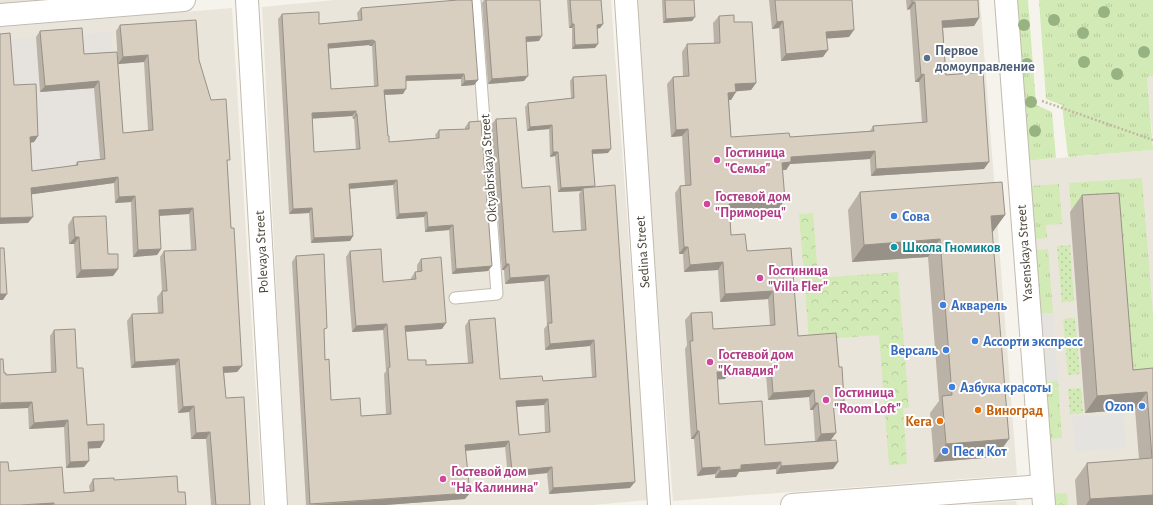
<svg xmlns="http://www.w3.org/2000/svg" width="1153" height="505" font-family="'Alegreya Sans',sans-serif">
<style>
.residential{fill:#eae5da}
.industrial{fill:#e6e2dd}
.grass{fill:url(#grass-tufts)}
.park{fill:url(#park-crowns)}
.garden{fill:url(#garden-dots)}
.parking{fill:#e5e3e0}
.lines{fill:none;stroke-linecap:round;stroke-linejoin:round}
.service-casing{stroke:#c2bbae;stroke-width:13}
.minor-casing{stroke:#c2bbae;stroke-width:24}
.tertiary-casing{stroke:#c2bbae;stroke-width:24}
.path{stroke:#c4b79f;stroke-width:2.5;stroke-dasharray:2 2;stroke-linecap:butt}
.service{stroke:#fff;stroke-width:11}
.minor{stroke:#fff;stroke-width:22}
.tertiary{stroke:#fff;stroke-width:22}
.tree{fill:#97b381}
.wall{fill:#bab2a6;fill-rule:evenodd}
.shaded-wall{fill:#979187}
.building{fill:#d8cfc1;stroke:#979187;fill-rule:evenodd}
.service-dot{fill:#5c6f8a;stroke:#fff;stroke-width:1.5}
.hotel-dot{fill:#d1479c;stroke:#fff;stroke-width:1.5}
.shop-dot{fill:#3f7fe0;stroke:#fff;stroke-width:1.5}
.culture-dot{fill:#0f9aa8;stroke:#fff;stroke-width:1.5}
.food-dot{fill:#e8710a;stroke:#fff;stroke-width:1.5}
.labels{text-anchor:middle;stroke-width:4;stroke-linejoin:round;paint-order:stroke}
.service-label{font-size:14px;font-weight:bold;fill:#4e5e75;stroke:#fff;text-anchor:start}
.hotel-label{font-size:14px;font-weight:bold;fill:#b23c85;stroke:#fff;text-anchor:start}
.street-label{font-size:14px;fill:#4b4439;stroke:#fff}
.shop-label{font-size:14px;font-weight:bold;fill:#366cbe;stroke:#fff;text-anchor:start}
.culture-label{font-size:14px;font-weight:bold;fill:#0d838f;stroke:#fff;text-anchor:start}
.food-label{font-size:14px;font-weight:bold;fill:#c56008;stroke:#fff;text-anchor:start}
</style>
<defs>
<pattern id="grass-tufts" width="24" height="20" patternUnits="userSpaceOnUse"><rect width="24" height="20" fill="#d2eab5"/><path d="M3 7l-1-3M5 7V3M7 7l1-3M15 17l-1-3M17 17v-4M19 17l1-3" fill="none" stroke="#b6ca9c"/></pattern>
<pattern id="park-crowns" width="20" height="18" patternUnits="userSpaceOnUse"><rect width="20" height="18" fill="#d2eab5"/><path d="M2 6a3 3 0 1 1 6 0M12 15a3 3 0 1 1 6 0" fill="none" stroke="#b6ca9c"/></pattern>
<pattern id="garden-dots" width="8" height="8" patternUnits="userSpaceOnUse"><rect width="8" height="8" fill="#d2eab5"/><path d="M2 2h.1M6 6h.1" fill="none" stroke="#b6ca9c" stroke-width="1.8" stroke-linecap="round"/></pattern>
</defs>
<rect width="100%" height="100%" fill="#f6f3ec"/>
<!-- residential -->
<path class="residential" d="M0 0H97L0 8Z
M335 0H611L648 500 593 505H287L262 7Z
M634 0H980L1017 475 673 501Z
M232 8 263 505H0V27Z
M1153 76V142L1147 77Z
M1153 150V505H1052L1026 161Z
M1016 501 1017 505H967Z"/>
<!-- industrial -->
<path class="industrial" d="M111 32 119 139 143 150 28 194 0 40Z"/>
<!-- grass -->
<path class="grass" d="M1013 0H1028L1036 105 1052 112 1056 158 1026 161Z
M1039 0H1153V76L1147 77 1153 150 1068 157 1062 105 1046 99Z
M1142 178 1153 315V374L1122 376 1109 207 1071 210 1069 183Z
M1059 184 1062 224 1046 225 1047 238 1035 239 1031 186Z
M1048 249 1053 313 1040 314 1036 250Z
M1058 381 1062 438 1050 439 1046 382Z
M1067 493 1068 505H1055L1054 494Z"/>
<!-- park -->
<path class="park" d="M813 213 818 278 898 272 909 408H903L907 464 889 465 879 335 809 340 799 214Z"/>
<!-- garden -->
<path class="garden" d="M1070 245 1074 301 1062 302 1057 246Z
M1075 318 1080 374 1068 375 1063 319Z
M1081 388 1083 413 1070 414 1068 389Z"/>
<!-- parking -->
<path class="parking" d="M1053 313 1058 381 1046 382 1040 314Z
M1123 414 1126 448 1075 452 1072 417Z"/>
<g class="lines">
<!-- service casing -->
<g class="service-casing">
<path id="service" d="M455 298 497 294 475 0"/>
</g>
<!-- minor casing -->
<g class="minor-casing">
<path id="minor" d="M247 0 276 505
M626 0 659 505
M0 15 184 0
M792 505 1042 486"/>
</g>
<!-- tertiary casing -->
<g class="tertiary-casing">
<path id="tertiary" d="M1006 0 1044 505"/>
</g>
<!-- path -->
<path class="path" d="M1042 101 1153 140"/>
<!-- service -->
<use href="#service" class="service"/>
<!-- minor -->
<use href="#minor" class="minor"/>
<!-- tertiary -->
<use href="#tertiary" class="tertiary"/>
</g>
<!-- trees -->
<g class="tree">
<circle cx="1104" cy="12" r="6"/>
<circle cx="1054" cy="20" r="6"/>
<circle cx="1024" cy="25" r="6"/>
<circle cx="1083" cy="33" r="6"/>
<circle cx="1144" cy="52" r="6"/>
<circle cx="1084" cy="62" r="6"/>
<circle cx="1027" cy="64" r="6"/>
<circle cx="1117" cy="74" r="6"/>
<circle cx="1031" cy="102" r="6"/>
<circle cx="1035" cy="131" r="6"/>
</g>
<!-- wall -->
<path class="wall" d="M484 0H540L539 41 526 42 524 81 488 84 482 3Z
M567 0H601L603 24 600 28 597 29 595 48 572 49V28H569Z
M662 0H694L692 21 663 23Z
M769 0H852L849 37 827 38 823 57 781 61 779 28 772 29Z
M906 0H978L979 18 974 26 943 28 946 75 984 169 871 176 870 159 790 164 786 170H783L779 208 729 211 731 235 747 251 791 248 798 336 839 408 834 409 831 440 838 462 833 469 776 474V469L739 472 736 477 715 478V474L697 476 694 439H691L685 349 687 345 685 320 691 313 713 329 770 326 768 299 720 302 718 270 684 272 683 254H679L675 193 680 186 685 185 682 136 671 137 667 84 673 77 683 76 682 52 687 44 714 43 713 23 719 16 734 22 756 83 751 90 736 91 731 100H729L731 137H790L870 131 873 126 922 123 919 82H915L910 9 907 10ZM766 374 768 400 809 397 810 410H813L815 441 765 445 719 404 717 379H725L726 377Z
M361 8 478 80 474 85 461 86V79L406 81 403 94 385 95 388 136 389 142 436 138 435 135 439 130 465 129V127L469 122 488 271 452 274 449 230 425 232 424 217 396 219 393 185 350 189 353 236 350 241 311 243 309 213 289 214 278 19 282 14 319 24 358 20 357 13ZM369 45V46H372L374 86 331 89 329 48ZM352 116 353 119H354L356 150 314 152 312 118Z
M120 25 199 60 227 164 231 228 242 366 237 372 224 373 226 398 250 505H211L206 439H191L189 412 178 413 175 365 131 368 127 321 132 314 158 313 157 297 162 291 160 257 164 251 191 250 189 214 159 216 161 249 157 255 133 257 131 202 115 203 114 183 32 194 28 223 14 85 38 136 34 142 31 143 32 171 75 166 77 162 100 159 94 88 40 92 36 37 40 31 84 54 117 52 123 133 148 130 144 62 118 64 116 31Z
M573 77 608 153 593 154 594 187 630 488 549 494 547 473 508 477 505 447 466 451 465 499 385 505H306L292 262 296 256 324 332 325 360 331 400 361 416 386 414 384 374 386 371 383 330 352 332 346 257 350 251 383 282 411 280V278L415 272H417V265L421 259 442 329 406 332 408 360 426 365 468 363 465 326 469 320 500 379 543 381 592 377 590 346 545 350 544 329 547 325 544 281 505 284 504 270H502L491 125 496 119 522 188 553 232 581 230 579 194 581 191 558 192 555 156 550 157 549 129 527 131 525 107 528 103 571 98 570 81ZM544 405 545 432 519 435 517 407Z
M860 192 1005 215 992 232 996 457 934 462 930 413 939 401 928 257 852 262 848 210Z
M1082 195 1133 370 1153 368V505H1077L1075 480 1087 463 1139 459 1135 409 1085 413 1070 212Z
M73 217 108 254 118 269 113 276 76 278 74 244H69L68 225Z
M54 330 77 368 87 425 104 441 100 448H88L84 467 66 468 64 427 29 429 28 408 0 409V359L4 373 6 375 51 372 50 336Z
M9 471 64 493 90 491 89 486 93 479 114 480 178 492 186 505H0Z"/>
<!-- shaded-wall -->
<path class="shaded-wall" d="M912 2H915L910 9 907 10Z
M695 17 692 21 663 23 666 19Z
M979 18 974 26 937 28 942 21Z
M783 21 779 28 772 29 777 22Z
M572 24H574L572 28H569Z
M603 24 600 28 594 29 597 25Z
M854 30 849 37 822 39 826 32Z
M542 36 539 41 523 42 526 37Z
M373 40 369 45 325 49 328 44Z
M373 41H375L372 46H369Z
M598 44 595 48 572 49 575 45Z
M828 50 823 57 781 61 786 54Z
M148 55 144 62 118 64 123 57Z
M464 74 461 79 402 81 406 76Z
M924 74 919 82H915L921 75Z
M528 76 524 81 488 84 492 79Z
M478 80 474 85 461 86 465 81Z
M99 81 94 88 40 92 45 86Z
M756 83 751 90 730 92 735 84Z
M406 89 403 94 381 95 384 90Z
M736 92 731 100H723L728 93Z
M356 111 352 116 308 119 312 113Z
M356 114H357L354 119H353Z
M552 125 549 129 527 131 530 127Z
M688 129 682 136 671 137 676 130Z
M38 136 34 142 26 143 30 137Z
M611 149 608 153 589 154 592 150Z
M875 151 870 159 790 164 786 170H777L782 163 791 157Z
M553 152H558L555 156 550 157Z
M989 162 984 169 871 176 876 169Z
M118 177 114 183 27 195 31 188Z
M397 180 393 185 346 189 349 184Z
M595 186 592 190 583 188 581 191 558 192 561 188Z
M135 196 131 202 115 203 119 197Z
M785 200 779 208 724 211 729 204Z
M193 208 189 214 155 216 159 210Z
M312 208 309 213 289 214 293 209Z
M427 212 424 217 396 219 399 214Z
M1005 215 992 233 991 216Z
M33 217 28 223 0 224V218Z
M453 225 449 230 425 232 428 227Z
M353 236 350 241 311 243 314 238Z
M75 237H79L74 244H69Z
M940 239 928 257 852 262 864 245Z
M684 247H688L683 254H679Z
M161 249 157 255 133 257 138 250Z
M723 262 718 270 684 272 690 265Z
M506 264H509L504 270H502Z
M492 266 488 271 452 274 456 269Z
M118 269 113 276 76 278 81 270Z
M549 275 544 281 505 284 510 278Z
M773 291 768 299 720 302 725 294Z
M0 294H7L3 300H0Z
M446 323 442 329 401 332 405 326Z
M387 324 383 330 352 332 356 326Z
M594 340 590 346 545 350 550 344Z
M179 359 175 365 131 368 135 362Z
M242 366 237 372 219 373 223 367Z
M771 367 766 374 726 377 725 379 712 380 717 372 730 370Z
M814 390 809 397 768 400 773 393Z
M1147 392 1135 409 1085 413 1097 396Z
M548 399 544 405 512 407 516 401Z
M844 401 839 408 828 409 833 402Z
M32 402 28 408 0 409V404L1 403Z
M815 403H818L813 410H810Z
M194 406 189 412 178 413 183 407Z
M68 420 64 427 29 429 34 423Z
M697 431H699L694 439H691Z
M210 432 206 439H191L196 433Z
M836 433 830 441 816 442 821 434Z
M1009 439 996 457 934 462 946 444Z
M104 441 100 448 83 449 88 442Z
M509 441 505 447 461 451 465 445Z
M89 461 84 467 66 468 70 462Z
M781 462 776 469 739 472 736 477 715 478 720 471 741 465Z
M838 462 833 469 776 474 781 466Z
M552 467 547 473 508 477 512 471Z
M720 467 715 474 697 476 702 468Z
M635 482 630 488 549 494 553 488Z
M470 493 465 499 385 505H310Z
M1153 495V505H1086L1090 499Z
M54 503 52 505H20Z"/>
<!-- building -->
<path class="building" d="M458 0H472L478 80 465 81 464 74 406 76V89L384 90 388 136H389V142L439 138V130L469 129V122L481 121 492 266 456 269 453 225 428 227 427 212 399 214 397 180 349 184 353 236 314 238 312 208 293 209 282 14 319 12V24L362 20 361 8ZM373 40V41H375L378 86 331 89 328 44ZM356 111V114H357L360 149 314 152 312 113Z
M486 0H540L542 36 526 37 528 76 492 79Z
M570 0H601L603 24 597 25 598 44 575 45 574 24H572Z
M665 0H694L695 17 666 19Z
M775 0H852L854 30 826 32 828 50 786 54 783 21 777 22Z
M912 0H978L979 18 942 21 946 75 983 72 989 162 876 169 875 151 791 157V162L782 163 785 200 729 204 731 235 745 234 747 251 791 248 798 336 836 333 839 367H842L844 401 833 402 836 433 821 434 818 403H815L814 390 773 393 771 367 730 370V372H717L719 404 762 401 765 445 836 440 838 462 781 466V462L741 465V469L720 471V467L702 468 699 431H697L690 341H693L691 313 712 312 713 329 775 325 773 291 725 294 723 262 690 265 688 247H684L680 186 691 185 688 129 676 130 673 77 689 76 687 44 720 43 719 16 734 15V22H752L756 83 735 84 736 92 728 93 731 137 789 133 790 137 874 131 873 126 927 122 924 74 921 75 915 2H912Z
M196 20 199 60 211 100 226 99 230 160H227L231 228H234L242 366 223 367 226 398 244 397 250 505H216L210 432 196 433 194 406 183 407 179 359 135 362 132 314 163 313 162 291H167L164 251 196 250 193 208 159 210 161 249 138 250 135 196 119 197 118 177 31 188 33 217 0 218V34L10 33 14 85 36 84 38 136 30 137 32 171 78 165 77 162 105 159 99 81 45 86 40 31 82 28 84 54 117 52 123 133 153 130 148 55 123 57 120 25Z
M606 75 611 149 592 150 595 186 561 188 558 152H553L552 125 530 127 528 103 574 98 573 77Z
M516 118 522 188 550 186 553 232 586 230 583 188 615 185 635 482 553 488 552 467 512 471 509 441 465 445 470 493 310 504 296 256 324 254 327 328 324 329 325 360 329 359 331 400 360 398 361 416 391 414 388 368 390 367 387 324 356 326 350 251 381 249 383 282 416 279 415 272 422 271 421 259 441 257 446 323 405 326 408 360H426V365L473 363 469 320 495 318 500 379 542 376 543 381 596 377 594 340 550 344 548 323H552L549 275 510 278 509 264H506L496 119ZM548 399 550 432 519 435 516 401Z
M1002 182 1005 215 991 216 1009 439 946 444 942 396 952 395 940 239 864 245 860 192Z
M1119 193 1133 370 1153 368V495L1090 499 1087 463 1152 458 1147 392 1097 396 1082 195Z
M106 216 108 254H118V269L81 270 79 237H75L73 217Z
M0 248H4L7 294H0Z
M75 329 77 368H83L87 425 104 424V441L88 442 89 461 70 462 68 420 34 423 32 402 1 403V405H0V359H3L4 373H6V375L56 372 54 330Z
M0 462H8L9 471 62 467 64 493 94 491 93 479 114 478V480L177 476 178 492H185L186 505H54V503L20 505H0Z"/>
<!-- markers -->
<circle class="service-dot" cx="927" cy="58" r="4"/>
<g class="hotel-dot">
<circle cx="717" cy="160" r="4"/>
<circle cx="707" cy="204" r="4"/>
<circle cx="760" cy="278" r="4"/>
<circle cx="710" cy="362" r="4"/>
<circle cx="826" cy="400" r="4"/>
<circle cx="443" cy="479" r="4"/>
</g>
<g class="shop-dot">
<circle cx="894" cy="216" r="4"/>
<circle cx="943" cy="305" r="4"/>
<circle cx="975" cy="341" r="4"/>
<circle cx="946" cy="350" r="4"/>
<circle cx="952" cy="387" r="4"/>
<circle cx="1142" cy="406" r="4"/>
<circle cx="945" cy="451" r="4"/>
</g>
<circle class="culture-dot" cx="894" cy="247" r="4"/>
<g class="food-dot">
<circle cx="978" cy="410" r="4"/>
<circle cx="940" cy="421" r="4"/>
</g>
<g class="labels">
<!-- service labels -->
<g class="service-label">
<text x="935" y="55">Первое<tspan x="935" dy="16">домоуправление</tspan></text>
</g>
<!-- hotel labels -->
<g class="hotel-label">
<text x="725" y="157">Гостиница<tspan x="725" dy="16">"Семья"</tspan></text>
<text x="715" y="201">Гостевой дом<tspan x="715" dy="16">"Приморец"</tspan></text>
<text x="768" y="275">Гостиница<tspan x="768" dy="16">"Villa Fler"</tspan></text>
<text x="718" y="359">Гостевой дом<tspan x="718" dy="16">"Клавдия"</tspan></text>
<text x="834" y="397">Гостиница<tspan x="834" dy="16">"Room Loft"</tspan></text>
<text x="451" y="476">Гостевой дом<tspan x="451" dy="16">"На Калинина"</tspan></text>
</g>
<!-- street labels -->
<g class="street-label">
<text transform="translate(488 168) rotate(-94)" y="5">Oktyabrskaya Street</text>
<text transform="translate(261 252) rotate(-93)" y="5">Polevaya Street</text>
<text transform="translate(642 252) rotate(-94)" y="5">Sedina Street</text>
<text transform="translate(1024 253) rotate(-94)" y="5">Yasenskaya Street</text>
</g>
<!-- shop labels -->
<g class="shop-label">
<text x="902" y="221">Сова</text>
<text x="951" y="310">Акварель</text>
<text x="983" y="346">Ассорти экспресс</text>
<text x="938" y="355" text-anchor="end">Версаль</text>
<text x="960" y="392">Азбука красоты</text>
<text x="1134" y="411" text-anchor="end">Ozon</text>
<text x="953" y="456">Пес и Кот</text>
</g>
<!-- culture labels -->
<g class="culture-label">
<text x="902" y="252">Школа Гномиков</text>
</g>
<!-- food labels -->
<g class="food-label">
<text x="986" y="415">Виноград</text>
<text x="932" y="426" text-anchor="end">Кега</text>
</g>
</g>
</svg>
